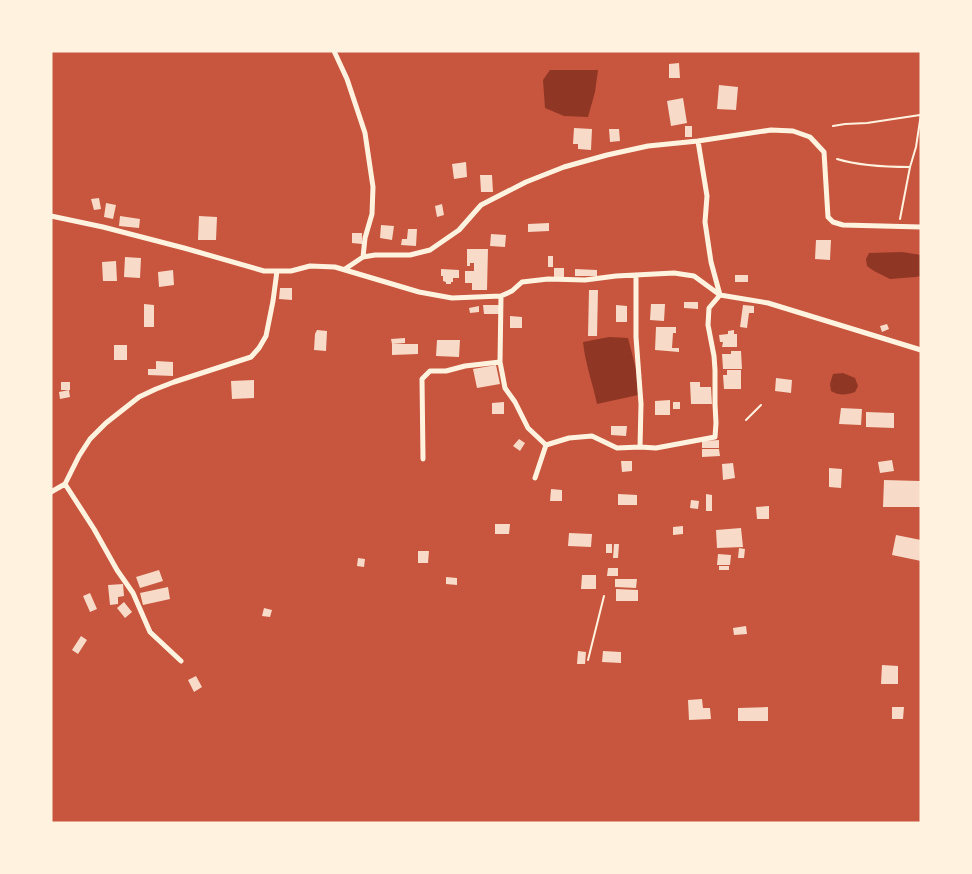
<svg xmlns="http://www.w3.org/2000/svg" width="972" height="874" font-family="'Noto Sans',sans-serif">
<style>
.water{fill:#8f3625}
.building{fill:#f7dbc8}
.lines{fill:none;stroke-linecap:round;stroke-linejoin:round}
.path{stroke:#fff3e0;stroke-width:2}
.minor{stroke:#fff3e0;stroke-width:5}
</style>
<rect width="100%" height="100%" fill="#c8553d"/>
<!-- water -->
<path class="water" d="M550 70H598L595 92 588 117 564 116 545 108 543 80Z
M902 252 921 255V276L915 277 890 279 874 271 867 266 866 259 869 253Z
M609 337 628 338 636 369 638 395 597 404C593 384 585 363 583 342Z
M843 373 855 378 858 386 855 392C847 395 839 396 831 391L830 384 833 374Z"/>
<!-- building -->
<path class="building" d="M679 63 680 78H669V64Z
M719 85 738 87 736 110 717 109Z
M683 98 687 123 671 126 667 101Z
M685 126H692V137H685Z
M574 128 592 129 591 150 578 149V144H573Z
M609 129H619L620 141 610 142Z
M466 162 467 177 454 179 452 164Z
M480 175H492L493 192H481Z
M99 198 101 209 94 210 91 199Z
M106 203 116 205 113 219 104 217Z
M442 204 444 215 437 217 435 206Z
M120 216 140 219 139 228 119 226Z
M199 216 217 217 216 240H198Z
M549 223V231L528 232V224Z
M381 225 394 226 392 240 380 238Z
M408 229H417L416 246 401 245 402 239H407Z
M352 233H362V244L352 243Z
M491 234 506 235 505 247 490 246Z
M816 240H831L830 260 815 259Z
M467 249H488L487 290H472V283H465V271H474V263H470V266H467Z
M548 256H553V267H548Z
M125 257 141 258 140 278 124 277Z
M116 261 117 281H103L102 262Z
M554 268H564V279L554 278Z
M441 269 459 270V278H453V282H451V284H446V282L443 281V276H441Z
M575 269 597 270V276H575Z
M173 270 174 285 159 287 158 272Z
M735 275H748V282H735Z
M280 288H292V300L279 299Z
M589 290H598L597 336H588Z
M684 302H698V309L684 308Z
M144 304 154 305V327H144Z
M651 304H665L664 321 650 320Z
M483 305H501V314H484Z
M616 305 627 306V322H616Z
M743 305 754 306V313H749L747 328 740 327Z
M479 306V312L470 313 469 308Z
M510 316 522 317V328H510Z
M887 324 889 329 882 332 880 326Z
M656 327H676V333H673L672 348H679V352L655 350Z
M317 330 327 331 326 351 314 350 315 334Z
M734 330V334H737V347H722L723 342H720L719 335 728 334V331Z
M405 338V343L392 344 391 339Z
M437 340H460L459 357 436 356Z
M392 344H418V354L392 355Z
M114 345H127V360H114Z
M731 351H741L742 369H723L722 354H731Z
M156 361 173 362V376L148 375V369H156Z
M496 365 500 384 477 388 473 369Z
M727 370H741V389H724L723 375H727Z
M776 378 792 380 791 393 775 391Z
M254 380V398L232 399 231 381Z
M61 382H70V390H61Z
M690 382H700V387H711L712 404H691Z
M69 390 70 397 60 399 59 392Z
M670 400V415H655V401Z
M504 402V414H492V403Z
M673 402H680V409H673Z
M841 408 862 409 861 425 839 424Z
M866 412 894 413V428L866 427Z
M611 426H627L626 436 611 435Z
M519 439 525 443 520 451 513 446Z
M719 440V448H702V441Z
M702 449H719L720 456 702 457Z
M892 460 894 471 880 473 878 462Z
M621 461H632V471L622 472Z
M733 463 735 478 723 480 722 464Z
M829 468 842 469 841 488 829 487Z
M884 480 920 481V507H883Z
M551 489 562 490V501H550Z
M618 494 637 495V505H618Z
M706 494 712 495V511H706Z
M691 500 699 501 698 509 690 508Z
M769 506V519H757L756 507Z
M495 524H510L509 534H495Z
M683 526V534L673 535V527Z
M741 528 743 547 717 548 716 530Z
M569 533 592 534 591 547 568 546Z
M896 535 921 540V561L892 555Z
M606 544H612V553H606Z
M614 544H619L618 558H613Z
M739 548 745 549 744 558H738Z
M418 551H429L428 563H418Z
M718 554 731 555 730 565H717Z
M358 558 365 559 364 567 357 566Z
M719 566H729V570H719Z
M608 568H618V576H607Z
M159 570 163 581 140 588 136 577Z
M582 575H596V589H581Z
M446 577 457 578V585L446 584Z
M615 579H637L636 588 615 587Z
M123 584 124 596 118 597V604L110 605 108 585Z
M168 587 170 599 143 605 140 593Z
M616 589 638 590V601H616Z
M90 593 97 609 90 612 83 596Z
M124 602 132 612 125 618 117 608Z
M264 608 272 610 270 617 262 616Z
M746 626 747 634 734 635 733 628Z
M81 636 87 640 78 654 72 650Z
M578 651 586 652 585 664H577Z
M603 651 621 652V663L602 662Z
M882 665 898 666V684H881Z
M196 676 202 687 194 692 188 680Z
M702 699 703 708H710L711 719 689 720 688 700Z
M768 707V721H738V708Z
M892 707H904L903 719H892Z"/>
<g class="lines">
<!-- path -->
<path class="path" d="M833 126 845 124 867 123 920 115
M837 159C860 166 885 167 910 167
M900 219 910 167 916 147 921 114
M746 420 761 405
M588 660 604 596"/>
<!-- minor -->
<path class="minor" d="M334 51 347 79 365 133 373 187 372 214 365 238 363 257
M51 216 103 227 184 248 264 271H291L310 266 335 267 419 292 452 298 501 296 512 291 522 282 548 279 585 280 616 276 674 273 694 276 720 295 768 303 921 350
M345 269 363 257 375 255H410L430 250 459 230 481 205 526 182 564 167 607 155 648 146 698 141 771 130 793 131 810 137 824 152 828 217 833 222 843 225 921 227
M636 276V337L641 404 640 447
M500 362 501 296
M423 459 422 379 430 371H446L465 366 500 362 505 388 515 402 528 428 546 445 569 438 592 436 617 448 640 447 656 448 715 437 716 423 715 404V370L714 356 708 325 709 308 720 295 711 262 705 222 707 196 698 141
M535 478 546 445
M65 484 94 529 117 570 133 593 150 632 181 661
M51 492 65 484 79 456 90 439 106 423 139 397 156 389 174 382 251 357 259 348 266 336 273 301 277 271"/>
</g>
<!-- border -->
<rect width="972" height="874" fill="none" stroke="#fff3e0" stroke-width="105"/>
</svg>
